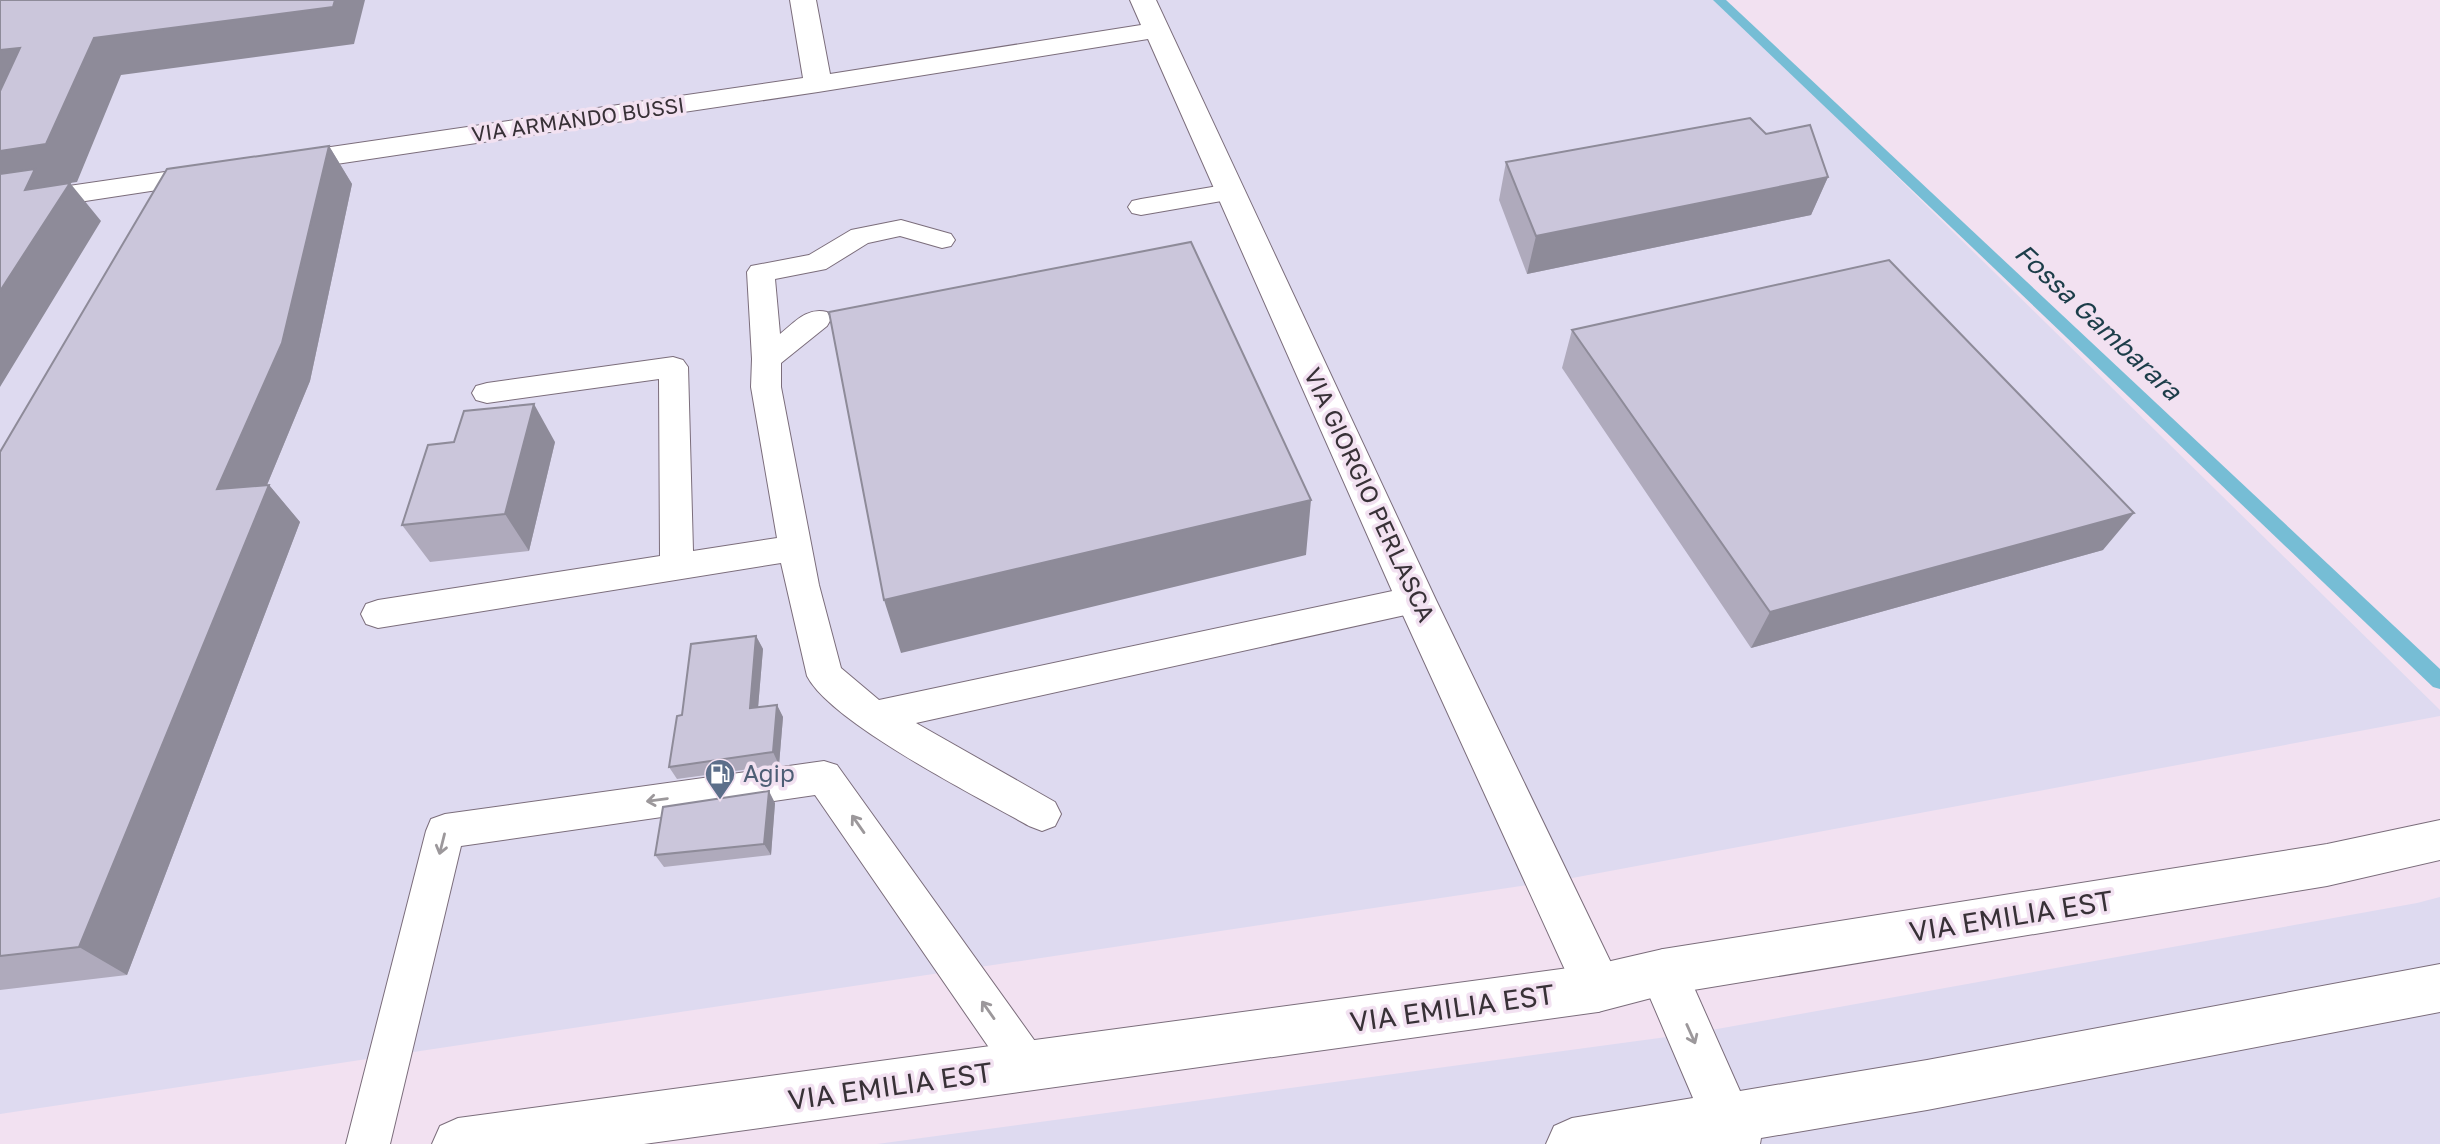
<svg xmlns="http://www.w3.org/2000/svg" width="2440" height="1144" font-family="'Golos Text',sans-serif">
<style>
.industrial{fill:#dedaf0}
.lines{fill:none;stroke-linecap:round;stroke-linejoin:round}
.stream{fill:#76bdd5;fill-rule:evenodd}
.lane-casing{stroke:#7b6d7b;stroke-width:2}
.street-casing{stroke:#7b6d7b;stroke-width:2}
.primary-casing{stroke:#7b6d7b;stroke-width:2}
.lane{fill:#fff;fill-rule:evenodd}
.street{fill:#fff;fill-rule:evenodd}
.primary{fill:#fff;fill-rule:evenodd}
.wall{fill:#afaabc}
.shaded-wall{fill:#8e8b99}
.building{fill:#cbc6db;stroke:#8e8b99;stroke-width:2}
.oneway{stroke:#9c989b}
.labels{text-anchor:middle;stroke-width:7;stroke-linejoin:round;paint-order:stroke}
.far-street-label{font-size:21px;fill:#383137;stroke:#f2e1f1}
.street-label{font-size:24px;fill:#383137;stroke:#f2e1f1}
.service-label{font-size:24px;fill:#4e5e75;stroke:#f2e1f1;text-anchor:start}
.water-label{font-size:26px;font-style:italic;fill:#1c3d49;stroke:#f2e1f1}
.near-street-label{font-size:28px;fill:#383137;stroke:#f2e1f1}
</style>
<rect width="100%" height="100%" fill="#f2e1f1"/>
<!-- industrial -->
<path class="industrial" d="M0 0H1717L2440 710V716L1567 879 0 1114Z
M2440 897V1144H877L1689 1034 2417 903Z"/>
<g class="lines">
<!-- stream -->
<path class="stream" d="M1713 0H1726L2440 669V689L2433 687Z"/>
<!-- lane casing -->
<g class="lane-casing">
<path id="lane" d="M1230 184 1239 186 1243 192 1239 198 1141 215 1132 213 1128 207 1132 201 1141 199Z
M901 220 951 234 955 240 951 246 942 248 900 236 868 243 826 269 775 279 780 334C795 322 807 307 827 312L831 319 827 326 781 363V387L819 585 841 668 879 700 1416 586 1428 590 1433 600 1428 610 916 723 1055 802 1061 814 1055 826 1042 831 1029 826C978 797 831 723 807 676L781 563 378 628 366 624 361 614 366 604 378 600 660 556 659 379 487 403 476 400 472 393 476 386 487 383 673 357 683 360 688 367 693 551 777 538 751 387 752 359 747 272 751 266 809 255 851 230Z
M824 761 837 765 1042 1051 1048 1066 1042 1081 1027 1087 1012 1081 815 795 461 846 390 1144H346L426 831 431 819 445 814Z"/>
</g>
<!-- street casing -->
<g class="street-casing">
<path id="street" d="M790 0H816L830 74 1141 25 1130 0H1156L1436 600 1615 971 1622 988 1615 1005 1598 1012 1581 1005 1396 600 1148 39 818 92 283 172 273 169 268 163 273 157 283 154 803 78Z
M213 165 223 168 228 174 223 180 0 214V196Z
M1663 949 1680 956 1740 1091 1927 1060 2440 964V1012L1927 1110 1761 1138 1760 1144H1546L1554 1126 1572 1118 1693 1098 1639 972 1646 956Z"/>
</g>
<!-- primary casing -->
<g class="primary-casing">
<path id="primary" d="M2440 820V860L2327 886 1663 995 1598 1012 644 1144H432L440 1126 458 1118 1598 964 1663 949 2327 844Z"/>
</g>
<!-- lane -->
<use href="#lane" class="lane"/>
<!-- street -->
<use href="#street" class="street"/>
<!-- primary -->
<use href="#primary" class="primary"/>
</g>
<!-- wall -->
<path class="wall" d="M329 146 352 184 310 381 267 485H269L300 522 127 975 0 990V452Z
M1506 162 1828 177 1811 215 1527 274 1499 200Z
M1572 330 2103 550 1751 648 1562 368Z
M555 442 529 551 430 562 402 525Z
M756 636 763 649 758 707 777 705 783 717 779 765 677 779 669 767 682 715Z
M775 803 771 855 664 867 655 855Z"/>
<!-- shaded-wall -->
<path class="shaded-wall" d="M335 0H365L354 44 121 75 77 182 49 186 70 183 101 221 0 387V151L94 38Z
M20 48 0 91V50Z
M329 146 352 184 310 381 250 526 217 489Z
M1828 177 1811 215 1527 274 1536 236Z
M534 404 555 442 529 551 505 514Z
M269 485 300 522 127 975 79 947Z
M1311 500 1306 555 901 653 884 600Z
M2134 513 2103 550 1751 648 1770 612Z
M756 636 763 649 757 720 750 708Z
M777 705 783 717 779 765 773 752Z
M769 791 775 803 771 855 764 844Z"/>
<!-- building -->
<path class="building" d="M0 0H335L333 7 94 38 46 144 0 151V91L20 48 0 50Z
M1750 118 1766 134 1810 125 1828 177 1536 236 1506 162Z
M329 146 282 343 217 489 269 485 79 947 0 956V452L167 169Z
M35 169 25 190 70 183 0 291V174Z
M1191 242 1311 500 884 600 829 312Z
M1889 260 2134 513 1770 612 1572 330Z
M534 404 505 514 402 525 428 445 454 442 464 411Z
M756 636 750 708 777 705 773 752 669 767 677 716 682 715 691 644Z
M769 791 764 844 655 855 663 807Z"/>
<!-- one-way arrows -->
<defs><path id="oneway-shaft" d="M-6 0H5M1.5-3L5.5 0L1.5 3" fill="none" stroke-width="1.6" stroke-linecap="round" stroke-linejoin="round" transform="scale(1.75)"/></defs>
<g class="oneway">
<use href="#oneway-shaft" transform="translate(657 800) rotate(172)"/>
<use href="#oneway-shaft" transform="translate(858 824) rotate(-125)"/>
<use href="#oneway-shaft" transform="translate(442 844) rotate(104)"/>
<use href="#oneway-shaft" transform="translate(988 1010) rotate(-125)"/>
<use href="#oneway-shaft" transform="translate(1691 1034) rotate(66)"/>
</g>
<!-- icons -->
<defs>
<g id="fuel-pin" transform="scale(1.575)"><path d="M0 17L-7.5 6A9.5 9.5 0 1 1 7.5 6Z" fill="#5c6f8a" stroke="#f2e1f1"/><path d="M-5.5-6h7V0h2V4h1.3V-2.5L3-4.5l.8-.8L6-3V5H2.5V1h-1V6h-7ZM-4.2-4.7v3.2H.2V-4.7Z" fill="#fff"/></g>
</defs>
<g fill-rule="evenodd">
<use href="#fuel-pin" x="720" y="774"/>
</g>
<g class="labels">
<!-- far-street labels -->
<g class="far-street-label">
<text transform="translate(578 120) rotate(-8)" y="7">VIA ARMANDO BUSSI</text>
</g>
<!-- street labels -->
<g class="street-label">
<text transform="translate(1369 495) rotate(65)" y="8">VIA GIORGIO PERLASCA</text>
</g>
<!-- service labels -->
<g class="service-label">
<text x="743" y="782">Agip</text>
</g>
<!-- water labels -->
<g class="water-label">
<text transform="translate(2098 322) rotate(43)" y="9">Fossa Gambarara</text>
</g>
<!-- near-street labels -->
<g class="near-street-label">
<text transform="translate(2011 916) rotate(-9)" y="10">VIA EMILIA EST</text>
<text transform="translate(1452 1008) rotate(-8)" y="10">VIA EMILIA EST</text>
<text transform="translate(890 1086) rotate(-8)" y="10">VIA EMILIA EST</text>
</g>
</g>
</svg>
